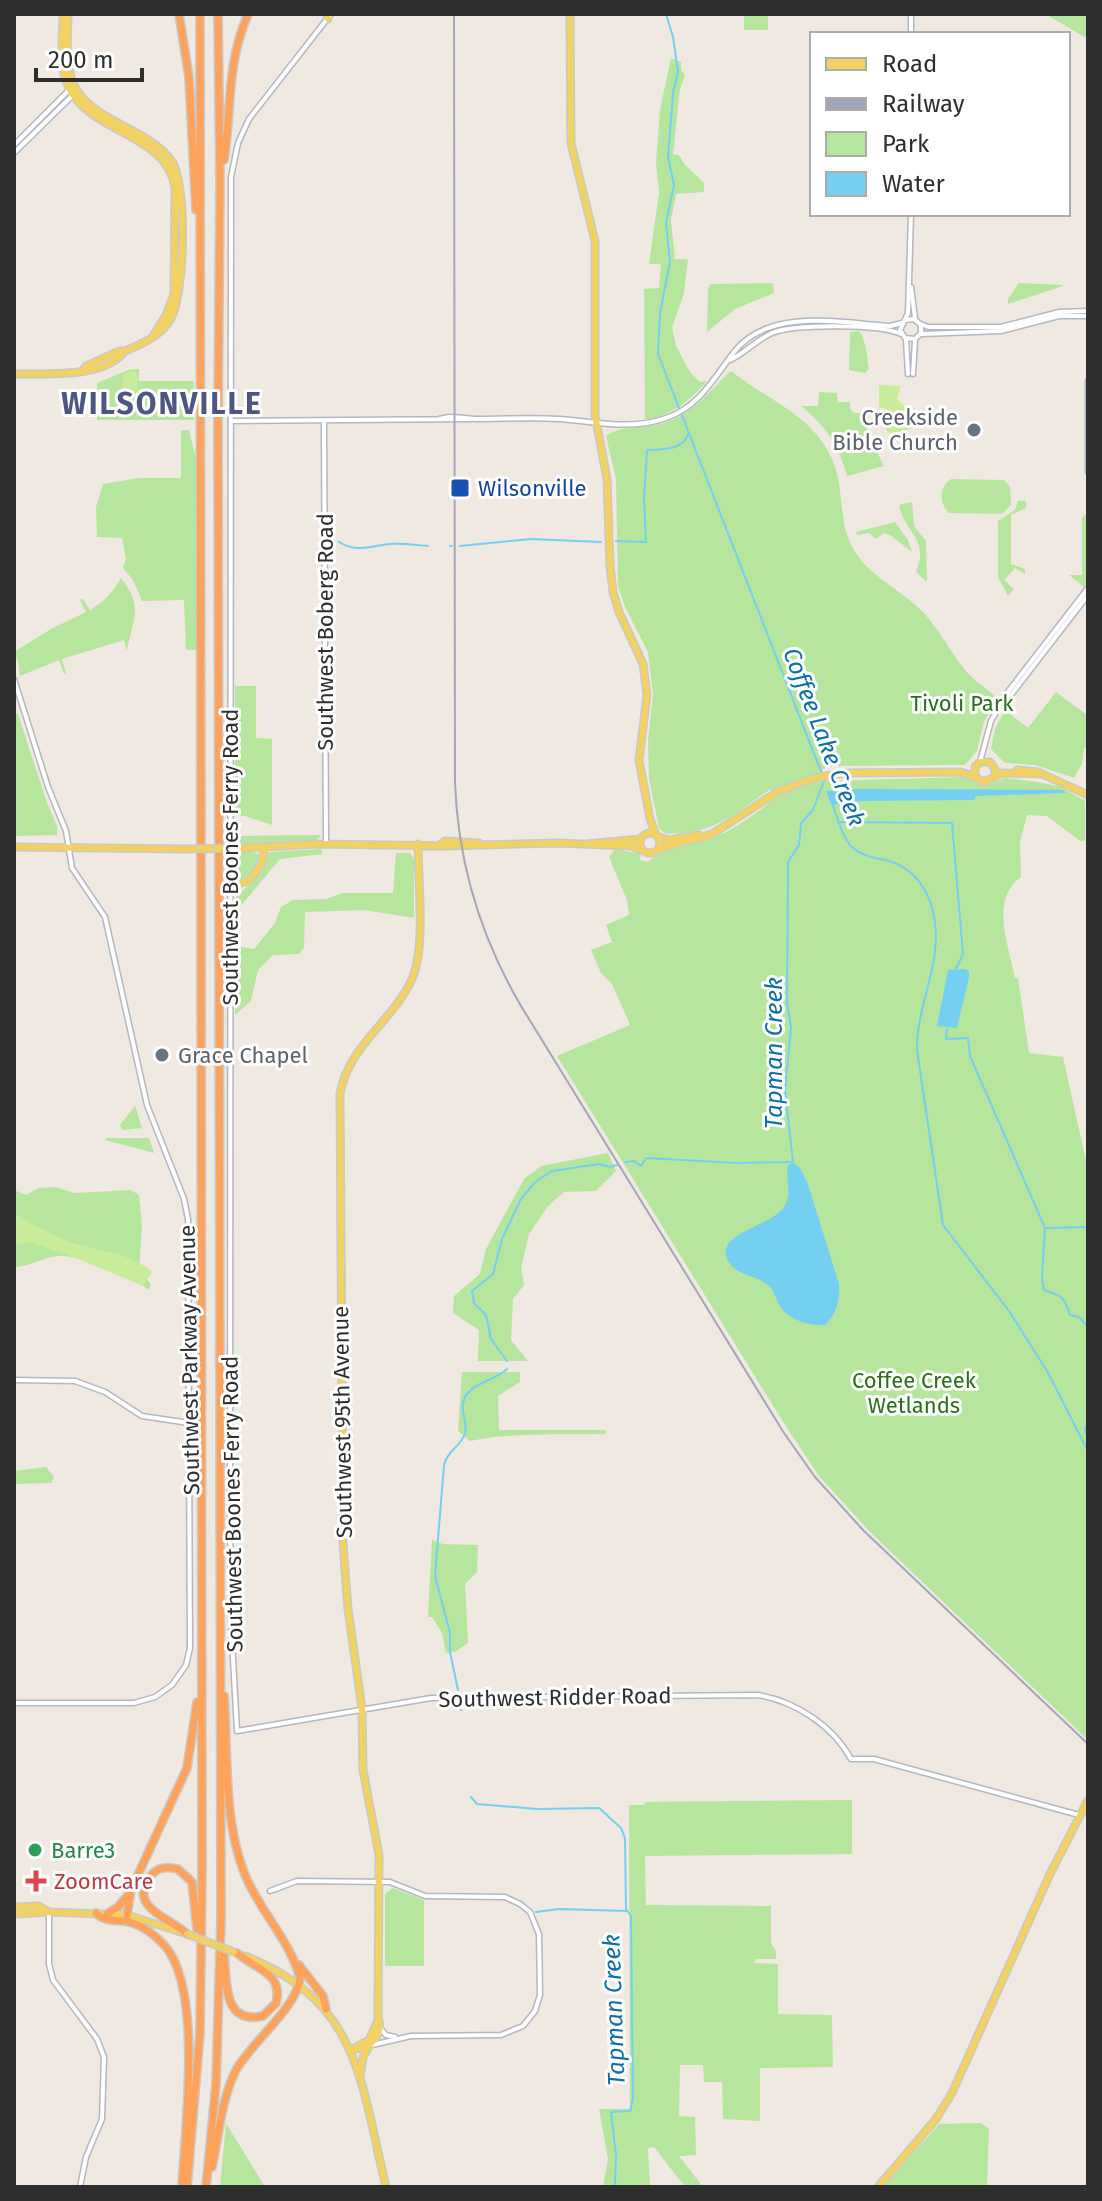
<svg xmlns="http://www.w3.org/2000/svg" width="1102" height="2201" font-family="'Fira Sans',sans-serif">
<style>
.green{fill:#b6e59e}
.pitch{fill:#c9ec9a}
.water{fill:#75cff0}
.lines{fill:none;stroke-linecap:round;stroke-linejoin:round}
.stream{stroke:#75cff0;stroke-width:2}
.minor-casing{stroke:#b4b7c1;stroke-width:7}
.major-casing{stroke:#c9c9c9;stroke-width:9}
.highway-casing{stroke:#c9c9c9;stroke-width:10}
.minor{stroke:#fff;stroke-width:4}
.major{stroke:#f2d163;stroke-width:6}
.highway{stroke:#ffa35c;stroke-width:7}
.rail{stroke:#a3a6b8;stroke-width:2}
.major-bridge-casing{stroke:#c9c9c9;stroke-width:9;stroke-linecap:butt}
.major-bridge{stroke:#f2d163;stroke-width:6}
.worship-dot{fill:#6b7280;stroke:#fff;stroke-width:3}
.transit-dot{fill:#1a4fb4;stroke:#fff;stroke-width:3}
.leisure-dot{fill:#2e9e5b;stroke:#fff;stroke-width:3}
.health-dot{fill:#e0444e;stroke:#fff;stroke-width:3}
.labels{text-anchor:middle;stroke-width:6;stroke-linejoin:round;paint-order:stroke}
.worship-label{font-size:22px;fill:#5b616d;stroke:#fff;text-anchor:end}
.transit-label{font-size:22px;fill:#164399;stroke:#fff;text-anchor:start}
.street-label{font-size:22px;fill:#2e2e2e;stroke:#fff}
.park-label{font-size:22px;fill:#2c6e1b;stroke:#fff}
.leisure-label{font-size:22px;fill:#27864d;stroke:#fff;text-anchor:start}
.health-label{font-size:22px;fill:#be3a42;stroke:#fff;text-anchor:start}
.water-label{font-size:24px;font-style:italic;fill:#0d6fa3;stroke:#fff}
.district-label{font-size:30px;font-weight:bold;letter-spacing:2px;fill:#4d5680;stroke:#fff}
</style>
<rect width="100%" height="100%" fill="#efe9e1"/>
<!-- green -->
<path class="green" d="M744 14H768V30H744Z
M1045 14H1088V39Z
M671 58 681 62V70L685 75 680 89 673 154 679 155 685 165 704 183V192L676 194 671 220 675 259H688L684 293 672 328 676 346 690 372 700 382 707 381C691 400 670 417 645 419L644 289 659 288 661 264H649L659 193 656 162 660 110Z
M1019 283 1063 285V286L1008 304V299Z
M710 284 773 283 774 293 735 309 707 332 708 288Z
M859 331C866 338 867 359 869 369L865 373 849 370 850 332Z
M139 369V381H194V420H97V383L128 370Z
M731 371C771 403 822 418 837 473 843 499 840 527 854 550 869 576 901 590 922 611 939 629 950 651 965 670 974 681 987 688 997 698L984 722 977 751 965 765 835 766 822 769 826 781 966 777 987 785 1005 778 1038 782 1061 787 1085 801V841H1080L1047 816 1027 815 1020 842 1021 877C989 899 1009 947 1015 978H1018L1029 1053 1063 1057 1088 1170V1740L870 1532 819 1476 785 1425 557 1056 630 1025 612 984 601 973 591 950 612 942 606 925 629 915 627 900 609 857 615 849 641 854 640 860 648 862C666 845 690 845 712 838 734 830 753 815 772 801L771 789C745 806 718 830 686 833 679 834 673 833 666 834L659 828 649 779 648 741 653 694 648 652 625 607 618 586 616 479 606 436C623 424 648 429 667 422 695 412 711 389 731 371Z
M819 392 837 393 838 402H850V409L854 413H865L868 435 884 466 847 476C839 446 825 425 801 406H818Z
M181 430H189L196 459V650H186L184 600 142 601 133 580 123 568 126 559 122 538 97 537 96 507 103 484 139 478H181Z
M951 479 1004 480 1010 487 1011 505 1002 514 949 513C939 504 939 487 951 479Z
M1018 501H1026V508L1011 515V564L1025 569V574L1015 568 1004 580 1014 589 1008 596 998 577V521L1015 510Z
M912 502 914 526 926 541 927 582 916 572C930 538 904 533 899 505Z
M1086 514 1088 583 1084 587 1069 575H1082V517Z
M895 522 908 540 912 552 890 535 884 533 876 539 869 533 857 535 856 532Z
M121 578C145 609 132 619 127 651L124 640 62 659 66 673 64 674 59 660 20 676 18 661 14 652 51 629 86 612 80 600 82 598 90 610C104 602 113 592 121 578Z
M235 686H256V738L272 739V825L245 816H235Z
M1056 692 1087 715V748H1084L1082 764 1074 778 1035 765 1005 763 991 749 995 729 1005 710 1028 728Z
M14 713 18 714 46 800 57 826V835L14 836Z
M321 835 316 841 235 845V836Z
M321 849 323 854 280 859 239 908 235 929V946L254 949 275 923 281 907 293 900 326 899 343 893H393L396 853H410L414 859V918L364 910 305 912 304 948 299 954 273 955 258 970 251 1001 235 1015V947L232 948 235 898 252 882 270 852Z
M233 851H252L260 855C260 869 250 878 238 881L235 879Z
M135 1106 142 1128 122 1130 120 1125Z
M107 1138H149L154 1153 105 1140Z
M608 1153 616 1171 596 1191 564 1192 548 1206 529 1234 521 1268 524 1285 513 1299 511 1340 528 1361H478L479 1330 453 1313 454 1296 480 1274 486 1249 524 1179 541 1166Z
M55 1187 75 1193 131 1190 139 1195 142 1225 139 1271 151 1284 150 1288 147 1289 139 1282C114 1273 85 1255 58 1256 43 1257 30 1267 14 1267V1190L26 1195 39 1188Z
M462 1372H520V1382L498 1396 499 1430H606V1434C561 1435 513 1432 470 1441L458 1431Z
M46 1467 54 1477 51 1483 14 1484V1471Z
M432 1540 443 1544 478 1545 477 1572 465 1584 468 1643 455 1652 446 1653 442 1633 432 1617H428Z
M852 1800V1854L645 1856 646 1905 771 1906V1943L776 1951V1959H755V1963L778 1964V2014L832 2015 833 2067 760 2068V2121L723 2119 722 2082H704L703 2065H680L679 2116 695 2117 696 2155 679 2156 703 2187H685L654 2147 648 2148 650 2187H603L608 2159 599 2109H630L629 1805H644L645 1802Z
M393 1888 424 1900V1966H385V1894Z
M226 2123 265 2187H220Z
M981 2123 989 2129 987 2187H883L939 2124Z"/>
<!-- pitch -->
<path class="pitch" d="M134 371C140 378 139 386 134 393L123 390V374Z
M879 385 901 386 897 399 920 421 919 424 892 438 883 425 885 408H879Z
M14 1213C30 1222 47 1233 64 1240 91 1251 130 1251 152 1272L143 1286 76 1258 28 1242 14 1246Z"/>
<!-- water -->
<path class="water" d="M850 789 1063 790 1066 793 976 796 974 800 862 801 831 805 826 791Z
M965 969 969 971V977L957 1028 937 1026 948 970Z
M793 1162 800 1168 808 1184 839 1284C840 1300 837 1314 825 1325 809 1326 792 1321 781 1308 777 1303 776 1296 773 1291 763 1275 743 1278 732 1266 705 1235 770 1228 784 1207 793 1194 785 1180 788 1165Z"/>
<g class="lines">
<!-- stream -->
<path class="stream" d="M666 14 673 37 678 72 673 93 668 157 674 185 666 223 670 262 660 313 658 354 822 774
M616 541 646 542 644 498 647 450C663 449 681 451 688 435
M339 542C356 553 372 546 389 544 402 543 415 545 428 546
M450 546H452
M460 546 531 539 601 542
M832 803C837 816 842 837 852 847 862 856 874 858 886 860 916 868 932 894 935 923 941 966 916 1007 917 1050L943 1225 1009 1311 1047 1371 1088 1451
M841 822 952 823 963 954 955 971
M947 1029 946 1039 968 1038 970 1056 1045 1228 1042 1277 1044 1290C1061 1296 1064 1295 1070 1315L1079 1317 1088 1327
M625 1162 634 1161 641 1166 646 1158 736 1163 793 1162 785 1090 791 1027 787 1003 788 862 799 845 801 823 813 810 824 781
M1046 1228 1088 1227
M507 1361 491 1339 486 1315 474 1303 472 1291 493 1274 502 1239 521 1199 535 1182 552 1171 599 1164 610 1167 617 1165
M1088 1402V1416
M1088 1422 1085 1429 1088 1440
M458 1690 450 1652V1633L435 1576 444 1465C447 1451 460 1447 465 1434 468 1424 461 1413 463 1403 467 1383 495 1381 507 1369
M458 1705 461 1710
M471 1797 477 1804 537 1809 599 1808 621 1828 625 1838 626 1909 631 1916 633 2099 630 2111 611 2112 616 2155 615 2185
M536 1912 559 1909 627 1911"/>
<!-- minor casing -->
<g class="minor-casing">
<path id="minor" d="M331 14 249 119 238 143 231 177 230 1517 231 1622 237 1731 431 1698 758 1695C795 1701 833 1726 851 1759H874L1079 1815
M911 14V34
M14 145 69 90
M14 153 75 93
M911 287 915 318
M906 320 914 319 921 325V333L915 339 905 338 900 330 908 313 911 214
M921 324 928 327H1001L1059 312 1088 311
M922 334 1001 331 1059 316H1088
M906 340 908 374
M730 360C745 353 756 340 772 333 795 324 880 324 901 334
M913 374 915 340
M1088 381V472
M439 419 449 417C459 417 469 419 478 419 505 419 531 417 558 419 595 421 629 431 666 418 699 407 714 378 734 352 769 307 842 323 890 326L902 323
M324 420 326 844
M231 421 470 419
M14 679 48 787 66 831 72 868 105 917 147 1105 184 1199 188 1219 190 1648 186 1665 172 1685 155 1697 134 1703H14
M1006 697 1011 695 1088 595
M980 762 991 721 1007 693 1088 588
M14 1380 75 1381 105 1392 142 1416 189 1423
M270 1891 297 1881 390 1882 425 1896 505 1897 520 1904 530 1912 539 1934 540 1995 535 2011 523 2026 501 2035 411 2036 372 2045
M49 1912V1964L53 1980 97 2039 104 2057 102 2119 86 2157 80 2187
M380 2028 386 2035 395 2037"/>
</g>
<!-- major casing -->
<g class="major-casing">
<path id="major" d="M63 14C63 38 58 67 69 88 91 134 167 133 175 188L174 294 166 315 153 336
M327 14 328 19
M570 14 571 143 595 241V415L607 479 610 565 613 592 619 612 643 664 647 695 639 760 650 819 656 835
M83 370 86 366 119 351H125
M14 374C46 373 104 379 125 351 142 344 160 336 170 320 185 296 188 183 171 160 148 129 99 123 78 92 63 70 68 38 68 14
M1017 770 1038 772 1088 795
M995 776V769L990 762H980L975 767V777L984 782 1002 773 1041 774
M640 843a10 10 0 1 1 20 0a10 10 0 1 1-20 0Z
M659 837 669 840 699 835
M441 844 445 841 479 843
M587 844 640 839
M14 847 186 849
M242 848 320 844 446 846 557 843 631 846 641 850
M658 849 712 834 779 791 814 778 845 773 961 772 975 777
M230 886 249 881 262 863 265 847
M14 1907 39 1906 49 1912
M14 1914 49 1912 127 1915 184 1933
M245 1956C360 2002 360 2080 386 2187
M351 2050 369 2040 378 2020 379 1855 363 1770 362 1709 348 1609 343 1544 340 1094C348 1046 393 1021 412 979 426 947 418 881 418 844
M351 2050C368 2048 382 2040 379 2020
M360 2078 363 2057 370 2045
M878 2187 936 2119 952 2093 1050 1874 1088 1800"/>
</g>
<!-- highway casing -->
<g class="highway-casing">
<path id="highway" d="M179 14 189 77 196 210
M224 160C232 107 226 66 248 14
M96 1913C105 1923 117 1919 130 1922 143 1926 156 1936 165 1946 203 1990 185 2129 182 2187
M107 1914 118 1907 128 1895
M127 1915 131 1890 187 1768 197 1702
M187 1934C172 1919 128 1908 149 1878 156 1867 166 1866 178 1869L192 1882 197 1929
M224 1954C227 1981 222 2025 263 2016L276 2003C284 1973 255 1969 237 1953
M299 1965 323 1996 326 2009
M212 2167C219 2135 221 2100 236 2070 252 2042 296 2008 300 1979 292 1943 259 1910 245 1875 223 1820 228 1754 224 1696
M187 2187 200 2033 202 1870 200 14
M206 2187 216 2084 221 1919 218 422 220 182 218 14"/>
</g>
<!-- minor -->
<use href="#minor" class="minor"/>
<!-- major -->
<use href="#major" class="major"/>
<!-- highway -->
<use href="#highway" class="highway"/>
<!-- rail -->
<path class="rail" d="M454 14 455 783C458 862 481 938 521 1006L784 1433 815 1477 863 1530 1088 1744"/>
<!-- major-bridge casing -->
<g class="major-bridge-casing">
<path id="major-bridge" d="M186 849 242 848
M187 1934 234 1952"/>
</g>
<!-- major-bridge -->
<use href="#major-bridge" class="major-bridge"/>
</g>
<!-- markers -->
<g class="worship-dot">
<circle cx="974" cy="430" r="8"/>
<circle cx="162" cy="1055" r="8"/>
</g>
<rect class="transit-dot" x="450" y="478" width="20" height="20" rx="4"/>
<circle class="leisure-dot" cx="35" cy="1850" r="8"/>
<path class="health-dot" d="M32 1869h8v8h8v8h-8v8h-8v-8h-8v-8h8z"/>
<g class="labels">
<!-- worship labels -->
<g class="worship-label">
<text x="958" y="425">Creekside<tspan x="958" dy="25">Bible Church</tspan></text>
<text x="178" y="1063" text-anchor="start">Grace Chapel</text>
</g>
<!-- transit labels -->
<g class="transit-label">
<text x="478" y="496">Wilsonville</text>
</g>
<!-- street labels -->
<g class="street-label">
<text transform="translate(325 632) rotate(-90)" y="8">Southwest Boberg Road</text>
<text transform="translate(230 857) rotate(-90)" y="8">Southwest Boones Ferry Road</text>
<text transform="translate(189 1360) rotate(-91)" y="8">Southwest Parkway Avenue</text>
<text transform="translate(342 1422) rotate(-91)" y="8">Southwest 95th Avenue</text>
<text transform="translate(232 1504) rotate(-91)" y="8">Southwest Boones Ferry Road</text>
<text transform="translate(555 1697) rotate(-1)" y="8">Southwest Ridder Road</text>
</g>
<!-- park labels -->
<g class="park-label">
<text x="962" y="711">Tivoli Park</text>
<text x="914" y="1388">Coffee Creek<tspan x="914" dy="25">Wetlands</tspan></text>
</g>
<!-- leisure labels -->
<g class="leisure-label">
<text x="51" y="1858">Barre3</text>
</g>
<!-- health labels -->
<g class="health-label">
<text x="54" y="1889">ZoomCare</text>
</g>
<!-- water labels -->
<g class="water-label">
<text transform="translate(824 737) rotate(69)" y="8">Coffee Lake Creek</text>
<text transform="translate(774 1053) rotate(-90)" y="8">Tapman Creek</text>
<text transform="translate(614 2010) rotate(-92)" y="8">Tapman Creek</text>
</g>
<!-- district labels -->
<g class="district-label">
<text x="162" y="414">WILSONVILLE</text>
</g>
</g>
<!-- border -->
<rect width="1102" height="2201" fill="none" stroke="#2e2e2e" stroke-width="32"/>
<!-- legend -->
<rect x="810" y="32" width="260" height="184" fill="#ffffff" stroke="#ababab" stroke-width="2"/>
<rect x="826" y="58" width="40" height="12" fill="#f2d163" stroke="#ababab" stroke-width="2"/>
<text x="882" y="72" font-size="24" fill="#2e2e2e">Road</text>
<rect x="826" y="98" width="40" height="12" fill="#a3a6b8" stroke="#ababab" stroke-width="2"/>
<text x="882" y="112" font-size="24" fill="#2e2e2e">Railway</text>
<rect x="826" y="132" width="40" height="24" fill="#b6e59e" stroke="#ababab" stroke-width="2"/>
<text x="882" y="152" font-size="24" fill="#2e2e2e">Park</text>
<rect x="826" y="172" width="40" height="24" fill="#75cff0" stroke="#ababab" stroke-width="2"/>
<text x="882" y="192" font-size="24" fill="#2e2e2e">Water</text>
<!-- scale -->
<path d="M36 68v12h106v-12" fill="none" stroke="#2e2e2e" stroke-width="4"/>
<text x="48" y="68" font-size="24" fill="#2e2e2e" stroke="#ffffff" stroke-width="6" paint-order="stroke">200 m</text>
</svg>
